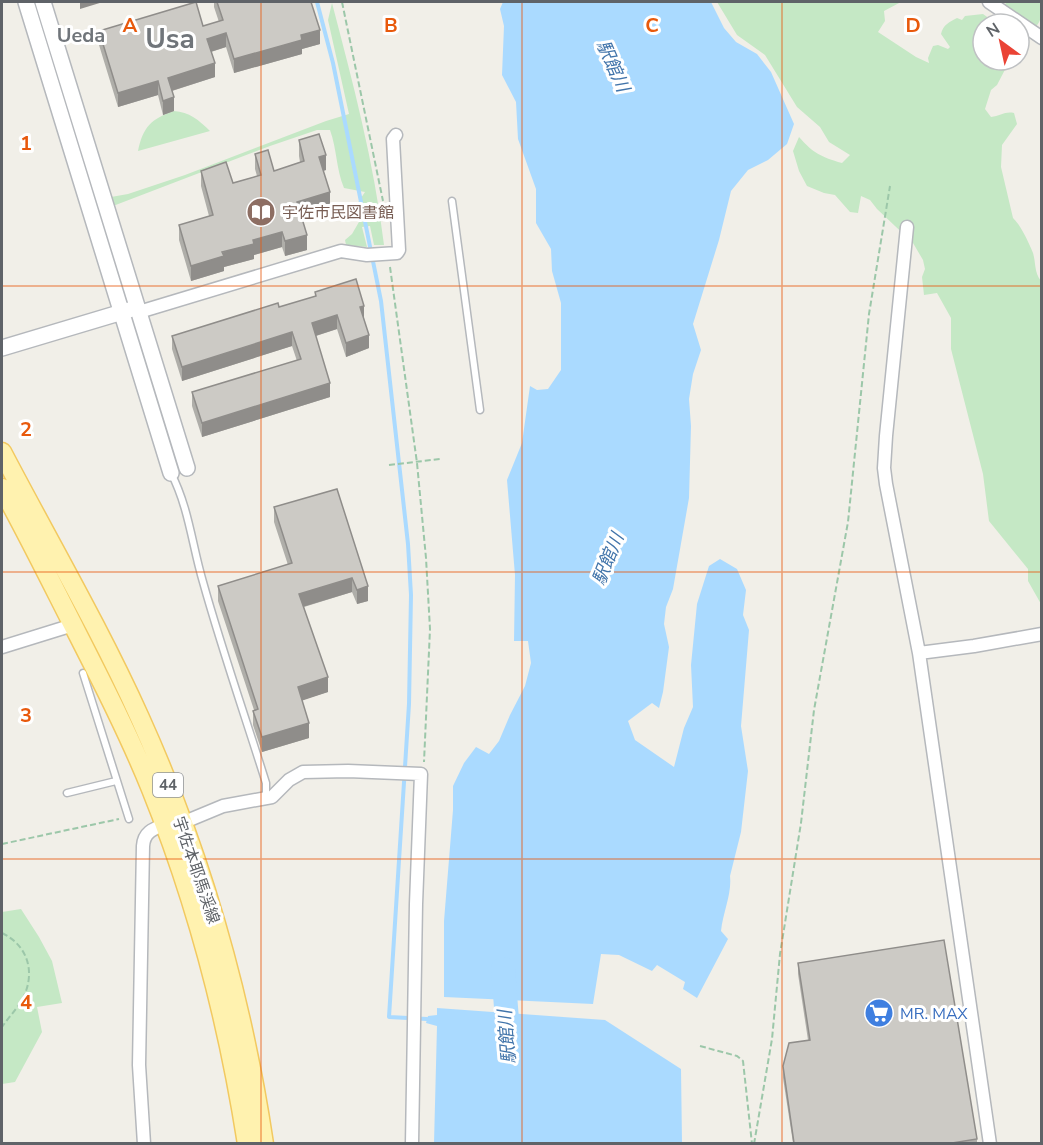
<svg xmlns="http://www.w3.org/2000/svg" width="1043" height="1145" font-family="'Nunito Sans','Noto Sans JP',sans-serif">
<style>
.green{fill:#c5e8c5}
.water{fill:#aadaff}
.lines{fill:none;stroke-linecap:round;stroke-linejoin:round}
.stream{stroke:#aadaff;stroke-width:4}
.river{stroke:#aadaff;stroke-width:24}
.service-casing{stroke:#b5b8bc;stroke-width:9}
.minor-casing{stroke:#b5b8bc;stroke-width:15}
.tertiary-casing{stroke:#b5b8bc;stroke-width:18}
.primary-casing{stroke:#f2c960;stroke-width:21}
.path{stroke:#9cc7a9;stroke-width:2;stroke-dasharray:6 3;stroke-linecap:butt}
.service{stroke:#fff;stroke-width:6}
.minor{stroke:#fff;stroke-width:12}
.tertiary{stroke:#fff;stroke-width:15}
.primary{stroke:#fff2af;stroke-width:18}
.wall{fill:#afaea9}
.shaded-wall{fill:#8f8d8a}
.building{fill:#cccac5;stroke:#8f8d8a;stroke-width:1.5}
.grid{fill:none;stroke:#e8590c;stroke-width:1.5;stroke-opacity:0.55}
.labels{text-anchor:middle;stroke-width:6;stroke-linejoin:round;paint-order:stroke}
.shield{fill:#fff;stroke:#8f9295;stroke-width:1.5}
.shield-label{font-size:15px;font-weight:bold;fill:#5f6368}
.education-label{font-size:16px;fill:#785e54;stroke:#fff;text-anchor:start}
.street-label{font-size:16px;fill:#5f6368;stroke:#fff}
.shop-label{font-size:16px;fill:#366cbe;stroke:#fff;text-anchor:start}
.water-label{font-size:18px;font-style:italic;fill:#4174aa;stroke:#fff}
.quarter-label{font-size:20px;font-weight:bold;fill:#70757a;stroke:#fff}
.town-label{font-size:28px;font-weight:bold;fill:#70757a;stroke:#fff}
.grid-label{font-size:20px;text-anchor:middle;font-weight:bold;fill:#e8590c;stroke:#fff;stroke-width:6;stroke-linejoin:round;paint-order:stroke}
</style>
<rect width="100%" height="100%" fill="#f1efe8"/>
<!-- green -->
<path class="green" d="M717 2H901L884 11 885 21 878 32 916 57 929 63 928 58 933 46 938 45 948 49 950 47 941 34C943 25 949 22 957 18L962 20 965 16 983 14 990 19H993L1001 24H983V60H1010L997 85 991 90 985 109 991 117C1000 116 1005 111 1014 113L1017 124 1002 145 1001 167 1013 218C1021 226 1028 241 1033 253 1036 263 1034 272 1041 281V604L1028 581V569L989 521 983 474 951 349V318L937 293 924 295 922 277 925 269 923 260 913 243 877 209 870 200 861 196 858 213 850 212 835 195 824 193 807 186 799 171 793 151 799 137C813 153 821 157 842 163L850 155 829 142 820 127 797 107 765 55 737 35Z
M1008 2H1041C1041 12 1043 21 1034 28L1000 7Z
M332 3C353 83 374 162 384 245H374L370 226 362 227 367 247 346 245 345 240 352 234 363 215 357 204 365 192 344 188C336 169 337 149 330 130H317L270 146 113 206 111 197 128 194 185 175 326 121 349 114 328 20Z
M174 111C189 112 199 120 210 131L138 151C143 127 151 119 174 111Z
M21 909 39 937 52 961 62 1003 37 1007 42 1032 15 1082 2 1084V912Z"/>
<!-- water -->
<path class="water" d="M503 2H711L724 28 736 42 757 54 771 72 794 124 787 144 768 160 748 170 731 191 719 240 693 324 701 350 693 374 689 399 691 426 689 498 673 589 666 607 664 624 669 647 663 692 659 708 652 703 628 721 635 740 674 767 684 728 693 707 691 665 697 604 709 566 720 559 737 569 746 590 743 615 749 630 741 726 748 771 741 832 730 876C732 894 723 912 721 931L728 939 697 998 683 989 685 982 657 965 652 971 619 955 601 954 593 1004 444 997V921L453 810V786L464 763 476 747 489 754 499 741 510 715 525 686 531 663 528 641H514L515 575 507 480 522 443 530 386 537 390 548 389 561 370V303L552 271 551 249 536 223V189L518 139 516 102 502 75 504 26 500 9Z
M437 1008 605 1020 681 1069 682 1143H434L437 1026 426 1023 428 1016 437 1015Z"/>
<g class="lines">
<!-- stream -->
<path class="stream" d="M317 2 333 63 381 301 408 544 411 595 409 704 389 1017 427 1019"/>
<!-- river -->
<path class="river" d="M503 969 509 1045"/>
<!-- service casing -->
<g class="service-casing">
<path id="service" d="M452 201 480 410
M171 473C189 508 192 545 203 582 222 650 245 716 266 783V799
M83 673 129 819
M67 793 116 781"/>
</g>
<!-- minor casing -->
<g class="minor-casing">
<path id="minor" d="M989 2 1042 38
M907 227 886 436 884 468 886 484 919 653 990 1144
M139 312 341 251 367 255 397 253 399 250 393 139 396 135
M2 647 73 625
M919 653 974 646 1042 634
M182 823 223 806 272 797 289 780 303 772 348 771 421 774 416 904 412 1144
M144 1144 139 1065 143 846C144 832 153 829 164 825"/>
</g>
<!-- tertiary casing -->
<g class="tertiary-casing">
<path id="tertiary" d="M26 2 171 473
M43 2 187 468
M2 348 129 310"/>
</g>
<!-- primary casing -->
<g class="primary-casing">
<path id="primary" d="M2 452C48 540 99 627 140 718 201 853 242 997 264 1144
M2 488C28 535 52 584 77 633 103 684 129 735 151 789 197 903 228 1022 247 1144"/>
</g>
<!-- path -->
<path class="path" d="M342 2 383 201
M390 267 417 463 426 558 430 629 424 762
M389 465 440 459
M2 844 119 819
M2 933C29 946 36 974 22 1000 16 1010 8 1018 2 1027
M700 1046 737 1056 743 1061 752 1144
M754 1144 772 1039 780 954 801 823 814 710 848 522 869 314 890 186"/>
<!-- service -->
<use href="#service" class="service"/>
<!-- minor -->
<use href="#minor" class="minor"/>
<!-- tertiary -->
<use href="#tertiary" class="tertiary"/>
<!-- primary -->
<use href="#primary" class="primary"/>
</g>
<!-- wall -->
<path class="wall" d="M214 2H311L320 44 302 49V54L234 73 226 47 211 52 215 77 172 91 174 111 163 115 158 95 118 107 99 45V31L203 26 219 22 214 7Z
M299 140 326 170 323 171 330 207 301 216 307 250 285 256 282 247 254 255V259L224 267V271L191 281 179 240V225L209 216 201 186V171L233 183 257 176 255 169V154L274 171 300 162 299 156Z
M315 292 364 320 369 348 346 357 337 329 316 336 330 397 202 437 192 406V392L297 361 292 346 182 381 172 349V336L279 307 315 297Z
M337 489 368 601 357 604 352 592 304 607 328 692 302 700 309 738 262 752 253 725V711L254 710 218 601V586L288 565 274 522V507Z
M798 963 977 1139V1143H793L783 1078V1066L808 1040 798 974Z"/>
<!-- shaded-wall -->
<path class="shaded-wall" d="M80 2H103L80 9Z
M320 30V44L302 49V54L234 73V59L301 35Z
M226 33V47L207 53V39Z
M215 63V77L168 92V78Z
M158 81V95L118 107V93Z
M174 97V111L163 115V101Z
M326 155V170L319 172V157Z
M330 192V207L297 217V202Z
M282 232V247L254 255V259L224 267V271L191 281V266L253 240Z
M307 235V250L285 256V241Z
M364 306V320L360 307Z
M337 315V329L312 337V323Z
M292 332V346L182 381V367Z
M369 335V348L346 357V343Z
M330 383V397L202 437V423Z
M352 578V592L299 608V594Z
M368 586V601L357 604V590Z
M328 677V692L298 702V687Z
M309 723V738L262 752V737Z"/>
<!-- building -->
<path class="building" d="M196 2 203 26 223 20 217 2H311L320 30 301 35 302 40 234 59 226 33 207 39 215 63 168 78 174 97 163 101 158 81 118 93 99 31Z
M319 134 326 155 319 157 330 192 297 202 307 235 285 241 282 232 253 240 254 244 222 252 224 256 191 266 179 225 213 215 201 171 226 162 233 183 261 175 255 154 268 150 274 171 304 161 299 140Z
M356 279 364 306 360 307 369 335 346 343 337 315 312 323 330 383 202 423 192 392 301 359 292 332 182 367 172 336 278 303 279 307 316 296 315 292Z
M337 489 368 586 357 590 352 578 299 594 328 677 298 687 309 723 262 737 253 711 258 709 218 586 292 563 274 507Z
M944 940 977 1139 952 1143H794L783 1066 789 1043 810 1040 798 963Z"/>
<!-- grid -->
<path class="grid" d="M261 2V1144M522 2V1144M782 2V1144M2 286H1042M2 572H1042M2 859H1042"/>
<!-- icons -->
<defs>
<g id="library-disc" transform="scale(1.5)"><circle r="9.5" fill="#8d6e63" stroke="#fff"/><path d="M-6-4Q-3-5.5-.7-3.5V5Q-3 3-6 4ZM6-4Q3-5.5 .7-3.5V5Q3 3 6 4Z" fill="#fff"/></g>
<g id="supermarket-disc" transform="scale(1.5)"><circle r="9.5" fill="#3f7fe0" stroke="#fff"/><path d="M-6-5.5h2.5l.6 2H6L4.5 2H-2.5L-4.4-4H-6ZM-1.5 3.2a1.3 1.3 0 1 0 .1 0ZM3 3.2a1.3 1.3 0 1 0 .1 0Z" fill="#fff"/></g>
</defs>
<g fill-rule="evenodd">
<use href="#library-disc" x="261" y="212"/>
<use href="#supermarket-disc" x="879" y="1013"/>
</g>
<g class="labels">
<!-- shield labels -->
<rect class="shield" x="153" y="773" width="30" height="24" rx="4.5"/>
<g class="shield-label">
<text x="168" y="790">44</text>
</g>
<!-- education labels -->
<g class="education-label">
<text x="282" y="218">宇佐市民図書館</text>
</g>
<!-- street labels -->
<g class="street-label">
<text transform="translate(197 870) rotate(71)" y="6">宇佐本耶馬渓線</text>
</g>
<!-- shop labels -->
<g class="shop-label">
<text x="900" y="1019">MR. MAX</text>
</g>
<!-- water labels -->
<g class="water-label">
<text transform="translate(613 66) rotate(66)" y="6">駅館川</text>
<text transform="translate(608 559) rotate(-68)" y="6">駅館川</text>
<text transform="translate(507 1037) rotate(-95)" y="6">駅館川</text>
</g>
<!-- quarter labels -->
<g class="quarter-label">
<text x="81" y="42">Ueda</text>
</g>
<!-- town labels -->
<g class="town-label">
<text x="170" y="48">Usa</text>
</g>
</g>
<g class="grid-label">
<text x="130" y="32">A</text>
<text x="391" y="32">B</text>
<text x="652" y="32">C</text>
<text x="913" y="32">D</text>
<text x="26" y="150">1</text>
<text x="26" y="436">2</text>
<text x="26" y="722">3</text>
<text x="26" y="1009">4</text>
</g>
<!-- border -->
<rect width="1043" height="1145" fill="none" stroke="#5f6368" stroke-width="6"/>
<!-- north arrow -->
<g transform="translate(1001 42) rotate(327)"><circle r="28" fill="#ffffff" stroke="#bfc1c3" stroke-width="1.5"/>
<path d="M0-4.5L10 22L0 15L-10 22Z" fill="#ea4335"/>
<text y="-9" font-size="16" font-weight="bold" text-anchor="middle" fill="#5f6368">N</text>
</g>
</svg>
